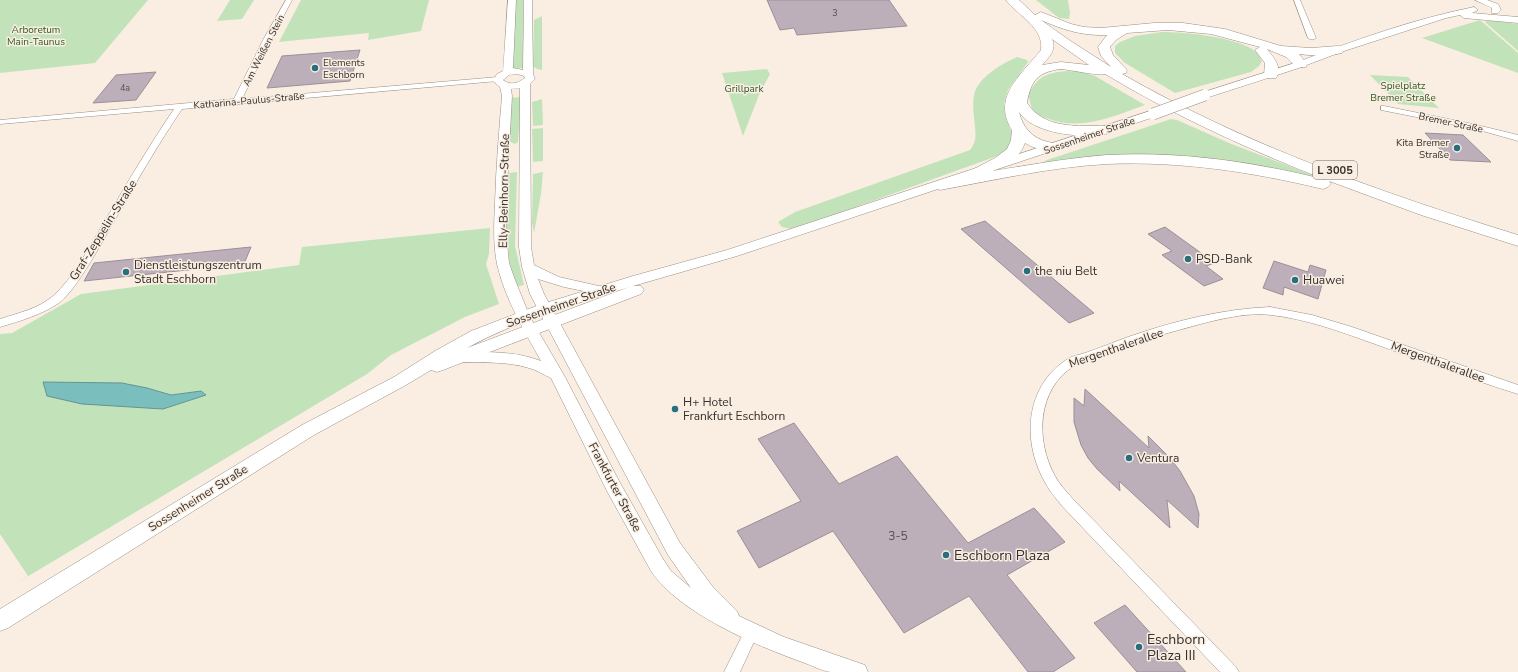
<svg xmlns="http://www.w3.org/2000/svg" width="1518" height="672" font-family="'Nunito Sans',sans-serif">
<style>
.green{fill:#c2e3ba;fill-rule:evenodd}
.water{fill:#7bbebe;stroke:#669392}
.building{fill:#bcafba;stroke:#9b8f99}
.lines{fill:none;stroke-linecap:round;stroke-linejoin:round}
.minor-casing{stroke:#998f83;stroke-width:1}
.tertiary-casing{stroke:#998f83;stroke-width:1}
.secondary-casing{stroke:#998f83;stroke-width:1}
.trunk-casing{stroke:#998f83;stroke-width:1}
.minor{fill:#fff;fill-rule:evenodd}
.tertiary{fill:#fff;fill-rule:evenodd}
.secondary{fill:#fff;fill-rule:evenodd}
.trunk{fill:#fff;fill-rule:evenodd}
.secondary-bridge-casing{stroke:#998f83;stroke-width:12;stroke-linecap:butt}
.secondary-bridge{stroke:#fff;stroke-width:11}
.poi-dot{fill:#286e7c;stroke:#faeee2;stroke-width:1.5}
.labels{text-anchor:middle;stroke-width:3;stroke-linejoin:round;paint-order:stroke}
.far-number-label{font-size:9px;fill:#56504f}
.far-park-label{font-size:10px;fill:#2d5923;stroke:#faeee2}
.far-street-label{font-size:10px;fill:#34302b;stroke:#faeee2}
.far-poi-label{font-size:10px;fill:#34302b;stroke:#faeee2;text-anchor:start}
.shield{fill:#faeee2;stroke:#6f6962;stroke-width:1}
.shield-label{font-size:11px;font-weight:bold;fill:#34302b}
.street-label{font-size:12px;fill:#34302b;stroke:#faeee2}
.poi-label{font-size:12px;fill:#34302b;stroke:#faeee2;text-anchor:start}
.near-number-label{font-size:12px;fill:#56504f}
.near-poi-label{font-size:14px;fill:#34302b;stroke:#faeee2;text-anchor:start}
</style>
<rect width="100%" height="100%" fill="#faeee2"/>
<!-- green -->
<path class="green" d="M0 0H148L95 63 0 73Z
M230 0H254L242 19 217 21Z
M301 0H429L421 31 368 40 369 33 279 42Z
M516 0H523V68L512 69Z
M1036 0H1068L1070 13 1069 19 1059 18Z
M542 16V70L537 69 533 66 534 20Z
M1480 20 1518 53V73L1422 38Z
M1490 20 1518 24V51L1485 22Z
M1162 32C1185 32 1237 37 1255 51 1258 53 1260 58 1262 61L1259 66 1251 72 1175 93 1125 63 1115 53V46L1120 42 1135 36Z
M1017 57 1027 60 1028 62 1008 90 1004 104 1005 115 1013 136 1008 149 1000 155 842 212 791 229 782 227 778 222 795 212 970 150C976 142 976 136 975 127 974 117 972 105 974 95 978 77 1002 64 1017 57Z
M767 69 770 74 759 95 743 136 722 73Z
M1067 71 1083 72 1095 76 1145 105C1115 116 1081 131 1049 119 1043 117 1036 115 1033 110 1030 106 1030 99 1028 95 1038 76 1046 73 1067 71Z
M1370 75 1408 77 1439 108 1398 104Z
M521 97 518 142 515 144 508 141 510 98Z
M542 99 543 125 533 126 532 102Z
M1171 119 1177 120 1229 143 1330 182C1274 169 1217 155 1159 155 1122 155 1085 161 1049 164L1044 161Z
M543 128V161L533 162 532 129Z
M517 172 515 246 524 285 516 287 509 260 507 229 508 173Z
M543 172 541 194 534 233 532 223 533 174Z
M490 228 489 254 486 264 499 304 465 317 391 355 367 374 0 593 28 576 0 534V334L12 333 81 294 299 265 302 247ZM147 388 171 395 200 391 206 395 163 409Z"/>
<!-- water -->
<path class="water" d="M43 382 122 383 147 388 171 395 201 391 206 395 163 409 82 404 47 396Z"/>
<!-- building -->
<path class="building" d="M767 0H889L907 26 797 35 794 28 780 30Z
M360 50 350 81 267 88 282 56Z
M156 72 136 100 93 103 116 75Z
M1425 133 1463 135 1491 162 1450 160Z
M985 221 1094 313 1069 323 961 229Z
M1165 227 1215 263 1206 266 1223 279 1204 286 1162 255 1172 251 1148 234Z
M251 247 244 264 84 281 94 263Z
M1274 261 1308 272 1310 265 1326 270 1318 299 1284 287 1283 295 1263 288Z
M1085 389 1149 448 1148 436 1169 457 1180 471 1194 496 1199 514 1198 528 1167 500 1170 528 1119 481 1120 491 1097 469 1088 458 1081 445 1074 422V398L1084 406Z
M794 423 839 484 897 456 968 543 1034 508 1065 542 1007 575 1075 658 1053 672H1028L969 596 904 633 833 531 759 568 737 531 801 501 758 439Z
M1125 605 1186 672H1137L1094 623Z"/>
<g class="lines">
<!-- minor casing -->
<g class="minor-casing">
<path id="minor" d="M286 0H292L271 40 242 99 498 77 502 79 498 81 182 109C157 146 135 184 113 223 100 245 78 288 59 303 41 315 20 321 0 327V319C18 313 38 309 53 296 74 278 90 245 105 221 127 183 149 146 174 109L0 124V120L234 99 263 40Z
M1294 0H1300L1316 38 1314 39H1310L1308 38Z
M1381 106H1384L1473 124 1518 135V141L1472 128 1381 110Z
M1270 307 1312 315 1352 327 1518 385V394C1469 379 1421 360 1372 343 1339 331 1306 319 1271 315 1240 311 1198 325 1168 333 1145 339 1123 348 1100 356 1092 359 1082 361 1074 366 1037 389 1035 440 1055 476 1059 484 1066 491 1072 498L1236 667 1239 672H1220L1062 506C1057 499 1050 492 1046 484 1022 444 1024 388 1066 360 1071 356 1079 355 1085 353 1100 348 1114 342 1128 337 1174 321 1222 309 1270 307Z
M752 624 757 626 759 631 740 672H724L747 626Z"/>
</g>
<!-- tertiary casing -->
<g class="tertiary-casing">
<path id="tertiary" d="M508 0H516L513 68 523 70 524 0H532L533 74 535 79 530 84 531 247 534 265 559 277 603 287 608 288 610 291 608 294 603 295 564 287 538 279 544 294 680 543 713 587 737 611 739 616 784 637 865 665 868 672C856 672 843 672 831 672 822 671 811 665 802 662 755 645 679 613 651 571L607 491 551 378C544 375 537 370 529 368 507 361 483 363 461 362L456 361 454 357 456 353 461 352C488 352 516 351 541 361 524 330 505 299 497 264 493 244 494 223 495 203 496 167 499 132 502 96L500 87 493 81 497 74 503 71ZM517 74 524 76 525 78C518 83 511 86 503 80L509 75ZM520 88 519 247 522 267 530 294 668 555 691 588 671 571 663 559 619 481 565 377 530 317 515 280 509 263 506 232 508 168 512 96 511 89Z
M1475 0H1487L1498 4 1501 10 1498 13H1492V8Z
M1474 7 1478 10 1472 13 1518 17V23L1464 18 1460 15 1446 18 1341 52 1304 66 1301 67 1296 64 1298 62C1355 40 1414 19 1474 7Z"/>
</g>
<!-- secondary casing -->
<g class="secondary-casing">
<path id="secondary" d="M1301 61 1305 62 1306 64 1305 66 1209 97H1201L1199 95 1201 93Z
M1153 110 1157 112 1159 114 1157 116 737 256 633 286H641L644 290 641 294 443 370 437 372 431 370 406 385 314 435 8 628 0 631V609L302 425 394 377 435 351 471 331 539 305 633 276 727 250ZM629 287 467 348C517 320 574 305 629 287Z"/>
</g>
<!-- trunk casing -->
<g class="trunk-casing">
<path id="trunk" d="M1006 0H1019L1035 15 1041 12 1071 24 1084 27 1101 28 1154 23H1183L1225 29 1281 46 1311 48 1338 46 1342 47 1344 50 1342 53C1329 56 1313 56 1299 54L1307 64 1306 67H1296L1286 57 1267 49C1273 57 1283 67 1276 78H1266L1264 75 1265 63 1255 50 1260 47 1211 34 1168 30 1127 33 1116 40 1110 47 1113 55 1127 70 1126 73 1122 74C1246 145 1382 193 1518 235V246L1421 215 1329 181 1331 184 1328 187 1323 189C1252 172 1181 161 1107 164 1051 167 995 180 940 190L935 188 932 185 935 182 973 175 971 172 974 169 995 158 1007 149 1011 140 1012 130C991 97 1022 74 1041 50 1044 27 1018 16 1006 0ZM1041 20C1063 30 1083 36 1107 35L1098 47 1101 56 1111 67 1069 40ZM1052 39 1089 65 1061 62 1042 65C1049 57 1057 50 1052 39ZM1061 69C1072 70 1098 76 1105 74 1175 116 1250 150 1326 180 1255 162 1181 151 1107 155 1068 158 1030 165 992 171 1006 165 1020 158 1025 143 1034 148 1047 153 1057 150L1059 147C1056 143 1053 143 1048 142 1032 138 1023 128 1019 112 1034 135 1085 139 1110 133L1112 130 1110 127C1103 125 1096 126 1088 126 1065 126 1041 124 1027 103 1031 80 1038 72 1061 69Z"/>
</g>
<!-- minor -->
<use href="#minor" class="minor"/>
<!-- tertiary -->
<use href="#tertiary" class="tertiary"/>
<!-- secondary -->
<use href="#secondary" class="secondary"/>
<!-- trunk -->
<use href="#trunk" class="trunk"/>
<!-- secondary-bridge casing -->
<g class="secondary-bridge-casing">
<path id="secondary-bridge" d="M1153 114 1205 95"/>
</g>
<!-- secondary-bridge -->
<use href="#secondary-bridge" class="secondary-bridge"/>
</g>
<!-- markers -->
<g class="poi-dot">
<circle cx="315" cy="68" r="4"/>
<circle cx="1457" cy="148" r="4"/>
<circle cx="1188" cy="259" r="4"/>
<circle cx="1027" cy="271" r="4"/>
<circle cx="126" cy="272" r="4"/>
<circle cx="1295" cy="280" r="4"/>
<circle cx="675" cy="409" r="4"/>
<circle cx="1129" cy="458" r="4"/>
<circle cx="946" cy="555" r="4"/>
<circle cx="1139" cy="647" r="4"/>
</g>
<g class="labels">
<!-- far-number labels -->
<g class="far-number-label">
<text x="835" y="16">3</text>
<text x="125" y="91">4a</text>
</g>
<!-- far-park labels -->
<g class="far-park-label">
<text x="36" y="33">Arboretum<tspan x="36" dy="12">Main-Taunus</tspan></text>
<text x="1403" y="89">Spielplatz<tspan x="1403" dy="12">Bremer Straße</tspan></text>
<text x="744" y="92">Grillpark</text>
</g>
<!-- far-street labels -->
<g class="far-street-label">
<text transform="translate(263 50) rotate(-63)" y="4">Am Weißen Stein</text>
<text transform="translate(249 100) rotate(-5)" y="4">Katharina-Paulus-Straße</text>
<text transform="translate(1451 122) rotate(12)" y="4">Bremer Straße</text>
<text transform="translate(1089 135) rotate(-19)" y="4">Sossenheimer Straße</text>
</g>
<!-- far-poi labels -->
<g class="far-poi-label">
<text x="323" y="66">Elements<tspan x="323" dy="12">Eschborn</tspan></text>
<text x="1449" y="146" text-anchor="end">Kita Bremer<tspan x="1449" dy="12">Straße</tspan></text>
</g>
<!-- shield labels -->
<rect class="shield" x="1313" y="161" width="44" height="18" rx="3"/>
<g class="shield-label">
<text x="1335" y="174">L 3005</text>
</g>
<!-- street labels -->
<g class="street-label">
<text transform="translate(504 191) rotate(-89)" y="4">Elly-Beinhorn-Straße</text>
<text transform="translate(103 230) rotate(-58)" y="4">Graf-Zeppelin-Straße</text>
<text transform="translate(561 305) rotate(-19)" y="4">Sossenheimer Straße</text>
<text transform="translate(1116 348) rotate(-19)" y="4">Mergenthalerallee</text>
<text transform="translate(1438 362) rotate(20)" y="4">Mergenthalerallee</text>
<text transform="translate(615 487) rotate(62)" y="4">Frankfurter Straße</text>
<text transform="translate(198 498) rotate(-32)" y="4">Sossenheimer Straße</text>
</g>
<!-- poi labels -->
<g class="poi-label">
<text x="1196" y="263">PSD-Bank</text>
<text x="134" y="269">Dienstleistungszentrum<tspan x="134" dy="14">Stadt Eschborn</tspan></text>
<text x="1035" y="275">the niu Belt</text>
<text x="1303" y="284">Huawei</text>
<text x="683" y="406">H+ Hotel<tspan x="683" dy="14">Frankfurt Eschborn</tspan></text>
<text x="1137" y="462">Ventura</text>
</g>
<!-- near-number labels -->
<g class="near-number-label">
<text x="898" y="540">3-5</text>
</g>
<!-- near-poi labels -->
<g class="near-poi-label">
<text x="954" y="560">Eschborn Plaza</text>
<text x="1147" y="644">Eschborn<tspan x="1147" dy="16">Plaza III</tspan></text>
</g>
</g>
</svg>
